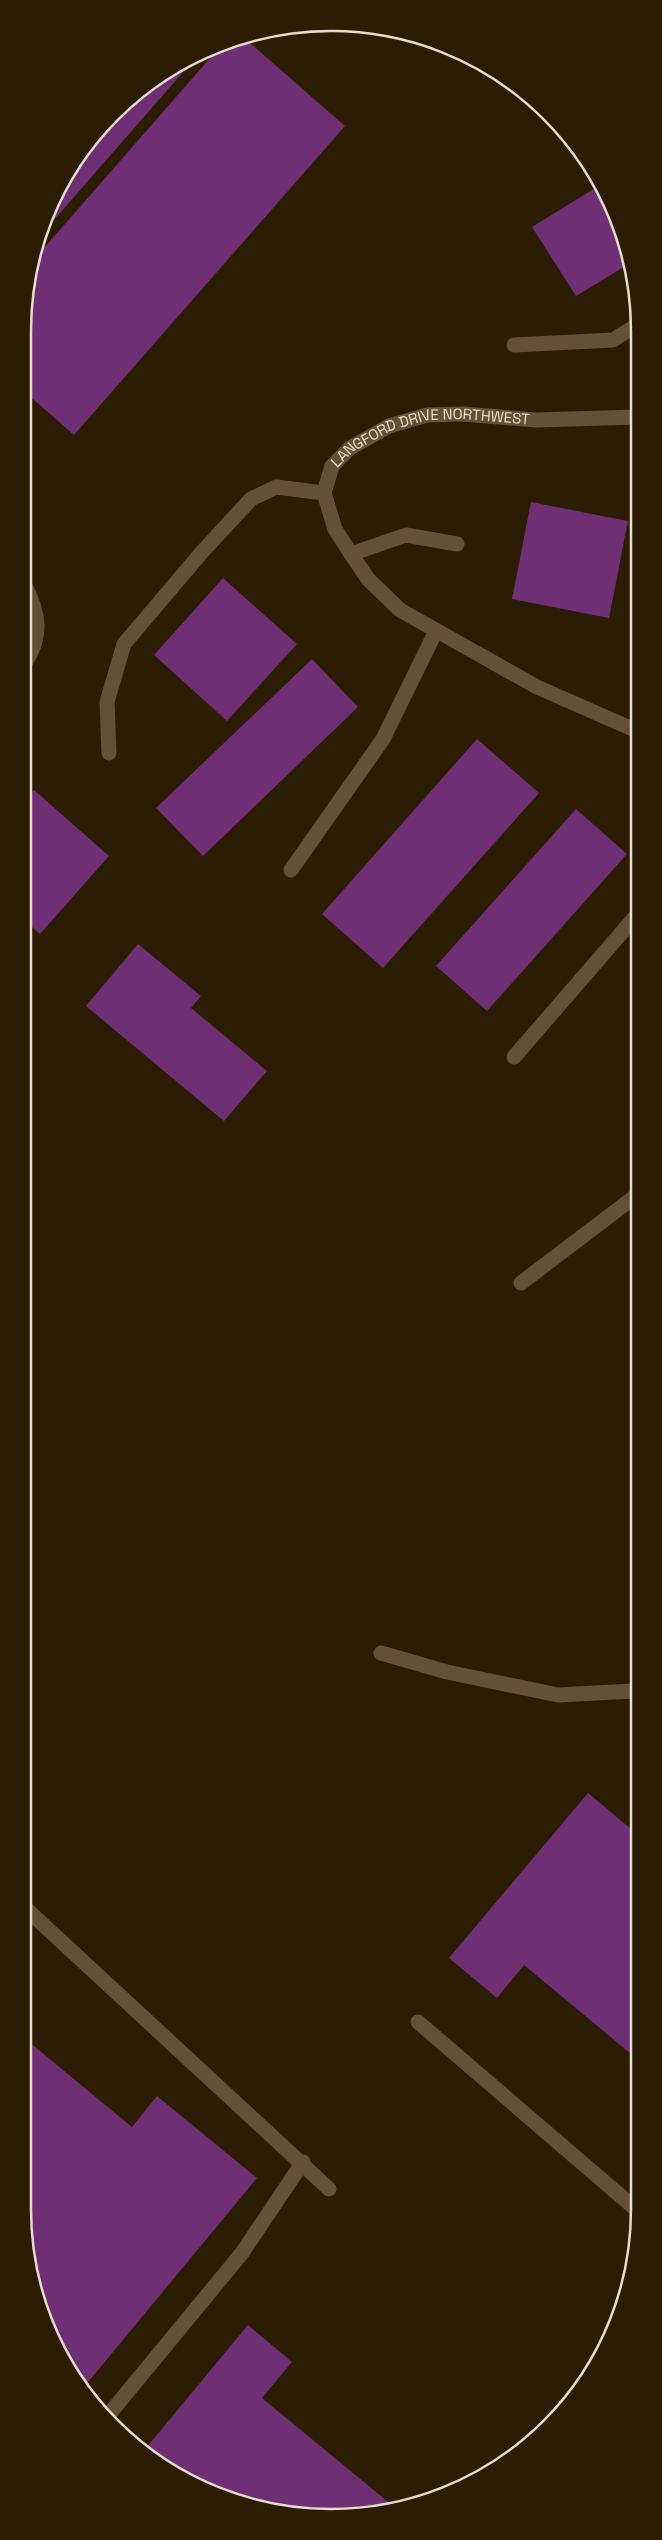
<svg xmlns="http://www.w3.org/2000/svg" width="662" height="2540" font-family="'Space Grotesk',sans-serif">
<style>
.building{fill:#6e2f74}
.lines{fill:none;stroke-linecap:round;stroke-linejoin:round}
.lane{stroke:#645037;stroke-width:15}
.street{stroke:#645037;stroke-width:15}
.labels{text-anchor:middle;stroke-width:5;stroke-linejoin:round;paint-order:stroke}
.street-label{font-size:15px;fill:#e6dbcc;stroke:#2d1c04}
.rim{fill:none;stroke:#e6dbcc;stroke-width:2.5}
</style>
<rect width="100%" height="100%" fill="#2d1c04"/>
<!-- building -->
<path class="building" d="M243 37 345 126 74 435 25 392V290L37 256 218 49Z
M191 63 46 229 64 177 143 86Z
M600 185 608 195 629 264 576 296 532 227Z
M531 502 628 521 609 618 512 599Z
M223 578 297 644 227 721 154 655Z
M312 659 358 707 203 856 156 808Z
M477 739 539 793 383 968 322 914Z
M34 790 109 856 40 934 24 920V800Z
M576 809 627 854 487 1011 436 966Z
M138 944 201 996 191 1008 267 1071 224 1121 86 1006Z
M588 1793 637 1834V2059L524 1965 497 1998 449 1958Z
M23 2037 132 2127 157 2096 257 2178 84 2387 46 2327 22 2209Z
M248 2325 292 2362 262 2398 393 2506 311 2517 195 2486 146 2448Z"/>
<g class="lines">
<!-- lane -->
<path class="lane" d="M514 345 613 340 637 325
M351 554 406 535 457 544
M25 663C43 636 39 613 25 586
M109 753 107 702 124 644 202 552 251 499 276 487 324 493
M291 870 383 739 436 631
M514 1057 637 915
M521 1283 637 1195
M381 1653 447 1672 558 1695 634 1691 637 1688
M23 1906 329 2189
M418 2022 637 2210
M106 2418 242 2253 303 2162"/>
<!-- street -->
<path class="street" id="s1" d="M637 731 537 687 400 610 368 579 351 554 335 529 324 493 332 466 350 448 389 426 427 415 463 414 536 420 637 417"/>
</g>
<g class="labels">
<!-- street labels -->
<g class="street-label">
<text dy="5" stroke="none"><textPath href="#s1" startOffset="544">LANGFORD DRIVE NORTHWEST</textPath></text>
</g>
</g>
<!-- crop -->
<path d="M0 0H662V2540H0ZM331 31H331A300 300 0 0 1 631 331V2209A300 300 0 0 1 331 2509H331A300 300 0 0 1 31 2209V331A300 300 0 0 1 331 31Z" fill="#2d1c04" fill-rule="evenodd"/>
<path class="rim" d="M331 31H331A300 300 0 0 1 631 331V2209A300 300 0 0 1 331 2509H331A300 300 0 0 1 31 2209V331A300 300 0 0 1 331 31Z"/>
</svg>
